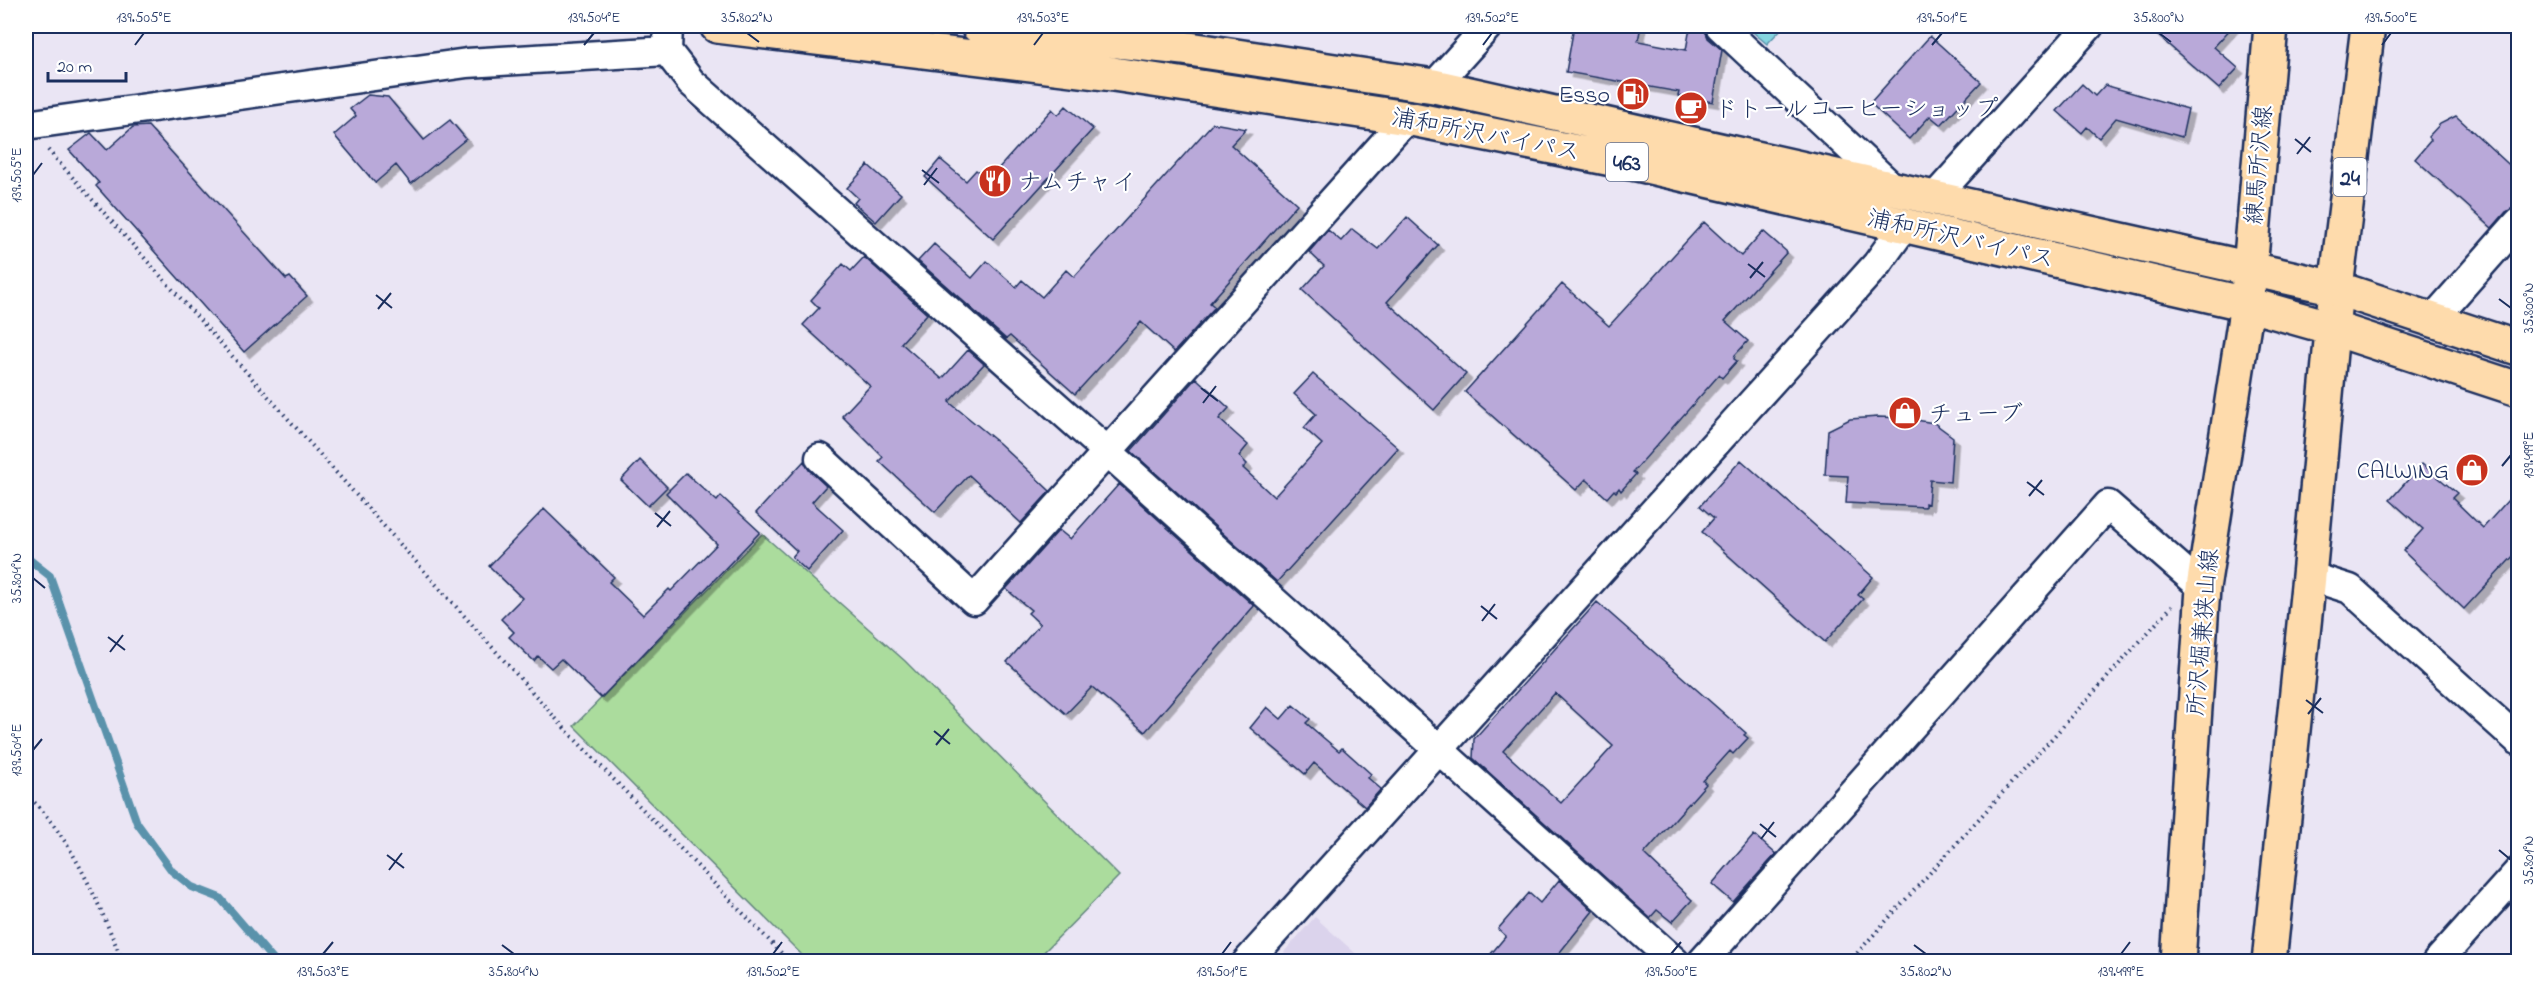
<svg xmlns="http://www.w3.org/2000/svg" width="2544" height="987" font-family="'Indie Flower','Klee One',sans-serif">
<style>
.built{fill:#dbd3ec}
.green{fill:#abdc9d;stroke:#63867e;stroke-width:1.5}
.water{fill:#84d4df;stroke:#5a92ab;stroke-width:1.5}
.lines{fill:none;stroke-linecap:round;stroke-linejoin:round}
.stream{stroke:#5a92ab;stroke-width:8}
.building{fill:#b9a9d9;stroke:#1b2f5e;stroke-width:1.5;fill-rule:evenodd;filter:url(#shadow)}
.minor-casing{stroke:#1b2f5e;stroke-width:33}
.major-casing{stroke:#1b2f5e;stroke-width:38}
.highway-casing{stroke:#1b2f5e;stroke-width:38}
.path{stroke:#1b2f5e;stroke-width:4;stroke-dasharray:1.5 4.5;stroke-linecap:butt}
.minor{stroke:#fff;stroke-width:28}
.major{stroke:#fedbac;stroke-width:33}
.highway{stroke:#fedbac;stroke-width:33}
.ticks{fill:none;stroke:#1b2f5e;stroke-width:2}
.labels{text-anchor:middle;stroke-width:4.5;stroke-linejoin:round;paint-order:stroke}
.shield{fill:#fff;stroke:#5f6d8e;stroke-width:1.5}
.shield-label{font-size:22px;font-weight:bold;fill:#1b2f5e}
.poi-label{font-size:24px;fill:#1b2f5e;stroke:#fff;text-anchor:start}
.street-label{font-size:24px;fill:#1b2f5e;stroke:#fff}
.neatline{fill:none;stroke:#1b2f5e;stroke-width:2}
.ticks-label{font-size:15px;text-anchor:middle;fill:#1b2f5e}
</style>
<defs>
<filter id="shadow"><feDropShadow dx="5.5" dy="5.5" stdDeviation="0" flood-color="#0004"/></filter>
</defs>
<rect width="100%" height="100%" fill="#eae5f4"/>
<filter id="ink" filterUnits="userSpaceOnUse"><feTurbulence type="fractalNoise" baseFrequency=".0167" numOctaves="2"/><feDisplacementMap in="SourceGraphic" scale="12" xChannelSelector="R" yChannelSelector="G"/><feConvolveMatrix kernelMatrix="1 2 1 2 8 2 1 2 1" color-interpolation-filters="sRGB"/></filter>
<g filter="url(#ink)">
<!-- built -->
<path class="built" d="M1315 917 1364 961H1291L1284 952Z"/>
<!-- green -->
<path class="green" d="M762 534 905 661 1119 876 1039 957 1044 961H808L574 726Z"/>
<!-- water -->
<path class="water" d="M1746 26H1784L1767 44Z"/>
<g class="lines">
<!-- stream -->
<path class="stream" d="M26 557 50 576 137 823 172 871 192 887 220 898 275 962"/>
</g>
<!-- building -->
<path class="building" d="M1574 26H1641L1638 41 1686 50 1689 33 1696 26H1704L1708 38 1722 50 1713 102 1678 96 1679 92 1566 72Z
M2147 26H2233L2214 47 2238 68 2219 89Z
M1930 36 1981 82 1941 125 1930 116 1909 139 1870 103Z
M2082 84 2095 96 2105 85 2188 109 2182 137 2116 118 2099 138 2087 127 2082 133 2057 111Z
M368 95 388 97 424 140 450 120 466 139 411 184 396 165 375 183 334 135 356 116 350 109Z
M1066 106 1093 129 993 239 925 177 940 159 966 181 976 170 988 180 1052 109 1058 115Z
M2456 116 2518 173V207L2506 212 2492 228 2415 159 2431 140 2428 137 2440 124Z
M1213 123 1246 129 1231 145 1297 204 1210 303 1215 307 1174 352 1141 322 1075 394 1010 336 1006 339 918 261 934 244 972 278 987 261 1016 287 1022 280 1042 297 1066 270 1074 277Z
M148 126 286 279 290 277 307 296 244 352 96 186 99 183 69 150 91 133 107 150 133 127Z
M868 165 901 194 876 222 854 203 858 198 847 188Z
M1407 217 1438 245 1387 302 1466 374 1434 410 1302 290 1324 266 1309 252 1328 230 1341 241 1352 229 1378 249Z
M1704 222 1741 256 1763 231 1787 252 1725 321 1748 341 1735 355 1734 359 1737 361 1722 378 1719 375 1633 472 1636 474 1621 491 1619 488 1616 492 1614 490 1607 498 1586 479 1576 490 1465 392 1562 284 1609 326Z
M864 257 927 314 901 343 942 379 968 350 984 364 949 402 999 443 1050 491 1021 523 969 475 935 512 879 461 883 457 842 416 870 386 803 325 819 308 811 300 843 264 851 271Z
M1313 374 1398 448 1277 582 1131 451 1196 378 1229 408 1219 419 1248 445 1239 456 1247 464 1243 468 1274 497 1322 444 1304 428 1316 414 1294 394Z
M1878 417 1904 418 1934 423 1953 437 1950 482 1930 480 1928 504 1925 503V507L1846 503 1848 476 1825 475 1828 430 1850 419Z
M640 460 667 487 648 506 621 480Z
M1741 460 1873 577 1858 595 1863 599 1825 642 1702 532 1714 518 1700 506Z
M804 461 809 470 826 486 812 502 843 530 807 571 792 557 797 551 756 513Z
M2422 464 2457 493 2452 498 2483 528 2518 489V551L2464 609 2403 551 2423 529 2390 500Z
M686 473 717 501 721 496 760 532 601 698 561 659 551 668 538 656 534 661 509 637 514 632 501 619 522 598 489 566 544 509 614 577 609 582 643 615 669 589 671 591 717 544 666 493Z
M1119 484 1254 606 1145 732 1092 687 1066 714 1007 662 1040 624 1028 613 1031 610 1006 589 1059 530 1070 539Z
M1597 602 1746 733 1744 735 1748 738 1733 754 1730 751 1703 781 1706 784 1644 854 1692 900 1672 922 1657 910 1650 918 1473 758 1474 739ZM1555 693 1613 746 1561 803 1503 751Z
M1293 705 1310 719 1306 723 1339 751 1342 748 1371 774 1368 778 1381 789 1365 807 1314 763 1305 774 1250 728 1267 707 1281 719Z
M1754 835 1776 854 1733 902 1712 884Z
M1559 880 1593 911 1552 962H1484L1506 936 1498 929 1529 893 1540 903Z"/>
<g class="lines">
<!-- minor casing -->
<g class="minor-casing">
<path id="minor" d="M668 26 667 51 691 82 1108 452 1675 962
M1720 26 1893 188
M1434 86 1488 26
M26 125 467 63 667 51
M1934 198 2089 26
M2433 319 2518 223
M820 458 974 600 1407 118
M2309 576 2350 589 2518 740
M1247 962 1788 363 1877 264 1905 225
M1702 962 2108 505 2203 588
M2437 962 2518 872"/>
</g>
<!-- major casing -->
<g class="major-casing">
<path id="major" d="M2178 962 2203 588 2247 304 2271 26
M2269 962 2309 576 2336 288 2368 26"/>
</g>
<!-- highway casing -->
<g class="highway-casing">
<path id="highway" d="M717 26 1113 74 1407 118 1637 164 2247 304 2332 328 2518 389
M978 26 1183 48 1434 86 2336 288 2518 348"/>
</g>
<!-- path -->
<path class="path" d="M48 150 567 731 790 962
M26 794C73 838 98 903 123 962
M1849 962 2172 606"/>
<!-- minor -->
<use href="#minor" class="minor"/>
<!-- major -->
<use href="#major" class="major"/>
<!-- highway -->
<use href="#highway" class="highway"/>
</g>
</g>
<!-- ticks -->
<path class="ticks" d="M747 33 759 42M2159 33 2171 42M135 45 144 33M584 45 594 33M1034 45 1043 33M1483 45 1492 33M1932 45 1942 33M2382 45 2391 33M2295 139 2311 152M2297 154 2310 137M922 170 939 183M33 175 42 163M924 185 937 168M1748 264 1765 277M1750 278 1763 262M376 295 392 308M2499 299 2511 308M378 309 391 293M1201 388 1218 401M1203 403 1216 386M2502 466 2511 455M2027 482 2044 495M2029 496 2042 480M655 513 671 526M657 527 670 511M33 578 45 588M1481 606 1497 619M1482 621 1495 604M108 637 125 650M110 652 123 635M2306 700 2323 713M2308 714 2321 698M934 731 950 744M936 745 949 729M33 750 42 739M1760 824 1776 837M1761 839 1774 822M2499 850 2511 860M387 855 404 868M389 870 402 853M502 945 514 954M1914 945 1926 954M323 954 333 942M773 954 782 942M1222 954 1231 942M1671 954 1681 942M2121 954 2130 942"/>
<!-- icons -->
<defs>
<g id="fuel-disc" transform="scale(1.725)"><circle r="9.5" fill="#c8321e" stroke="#fff"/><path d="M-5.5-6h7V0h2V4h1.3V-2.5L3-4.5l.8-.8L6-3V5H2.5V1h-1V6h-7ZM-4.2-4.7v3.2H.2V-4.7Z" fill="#fff"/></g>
<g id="cafe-disc" transform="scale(1.725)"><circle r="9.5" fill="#c8321e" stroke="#fff"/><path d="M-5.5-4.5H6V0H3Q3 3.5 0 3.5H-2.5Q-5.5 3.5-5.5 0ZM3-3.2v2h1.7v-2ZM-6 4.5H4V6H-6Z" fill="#fff"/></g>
<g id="restaurant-disc" transform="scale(1.725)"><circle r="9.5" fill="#c8321e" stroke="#fff"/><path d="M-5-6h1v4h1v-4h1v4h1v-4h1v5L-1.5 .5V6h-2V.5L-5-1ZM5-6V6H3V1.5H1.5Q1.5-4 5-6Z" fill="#fff"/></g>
<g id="shop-disc" transform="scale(1.725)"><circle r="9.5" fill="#c8321e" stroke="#fff"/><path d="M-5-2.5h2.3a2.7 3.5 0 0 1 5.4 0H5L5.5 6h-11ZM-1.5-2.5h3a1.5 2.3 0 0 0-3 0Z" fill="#fff"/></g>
</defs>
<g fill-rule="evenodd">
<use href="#fuel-disc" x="1633" y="94"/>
<use href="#cafe-disc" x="1691" y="108"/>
<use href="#restaurant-disc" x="995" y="181"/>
<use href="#shop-disc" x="1905" y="413"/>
<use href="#shop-disc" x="2472" y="470"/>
</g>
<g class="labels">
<!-- shield labels -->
<g class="shield">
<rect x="1606" y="143" width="42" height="38" rx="4.5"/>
<rect x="2333.5" y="158" width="33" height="38" rx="4.5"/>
</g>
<g class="shield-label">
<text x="1627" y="170">463</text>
<text x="2350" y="185">24</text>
</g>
<!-- poi labels -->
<g class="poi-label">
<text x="1610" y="102" text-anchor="end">Esso</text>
<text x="1714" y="116">ドトールコーヒーショップ</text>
<text x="1018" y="189">ナムチャイ</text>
<text x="1928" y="421">チューブ</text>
<text x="2449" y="478" text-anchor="end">CALWING</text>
</g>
<!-- street labels -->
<g class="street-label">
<text transform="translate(1486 134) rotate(11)" y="8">浦和所沢バイパス</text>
<text transform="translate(2258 165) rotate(-85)" y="8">練馬所沢線</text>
<text transform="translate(1961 238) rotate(13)" y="8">浦和所沢バイパス</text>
<text transform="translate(2202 632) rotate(-85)" y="8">所沢堀兼狭山線</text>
</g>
</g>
<!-- margin -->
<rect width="2544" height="987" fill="none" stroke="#fff" stroke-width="66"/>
<!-- scale -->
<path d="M48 72v9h78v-9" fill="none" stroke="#1b2f5e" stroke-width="3"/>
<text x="57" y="72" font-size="18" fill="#1b2f5e" stroke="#ffffff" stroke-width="4.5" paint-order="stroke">20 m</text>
<rect x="33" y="33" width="2478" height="921" class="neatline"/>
<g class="ticks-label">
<text x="144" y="22">139.505°E</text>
<text x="594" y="22">139.504°E</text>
<text x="747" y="22">35.802°N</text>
<text x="1043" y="22">139.503°E</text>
<text x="1492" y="22">139.502°E</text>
<text x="1942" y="22">139.501°E</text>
<text x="2159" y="22">35.800°N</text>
<text x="2391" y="22">139.500°E</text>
<text transform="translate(16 175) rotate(-90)" y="5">139.505°E</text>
<text transform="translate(2528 308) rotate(-90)" y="5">35.800°N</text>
<text transform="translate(2528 455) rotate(-90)" y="5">139.499°E</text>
<text transform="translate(16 578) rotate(-90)" y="5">35.804°N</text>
<text transform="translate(16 750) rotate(-90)" y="5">139.504°E</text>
<text transform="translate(2528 860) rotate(-90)" y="5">35.801°N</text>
<text x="323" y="976">139.503°E</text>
<text x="514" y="976">35.804°N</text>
<text x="773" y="976">139.502°E</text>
<text x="1222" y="976">139.501°E</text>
<text x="1671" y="976">139.500°E</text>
<text x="1926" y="976">35.802°N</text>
<text x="2121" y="976">139.499°E</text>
</g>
</svg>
